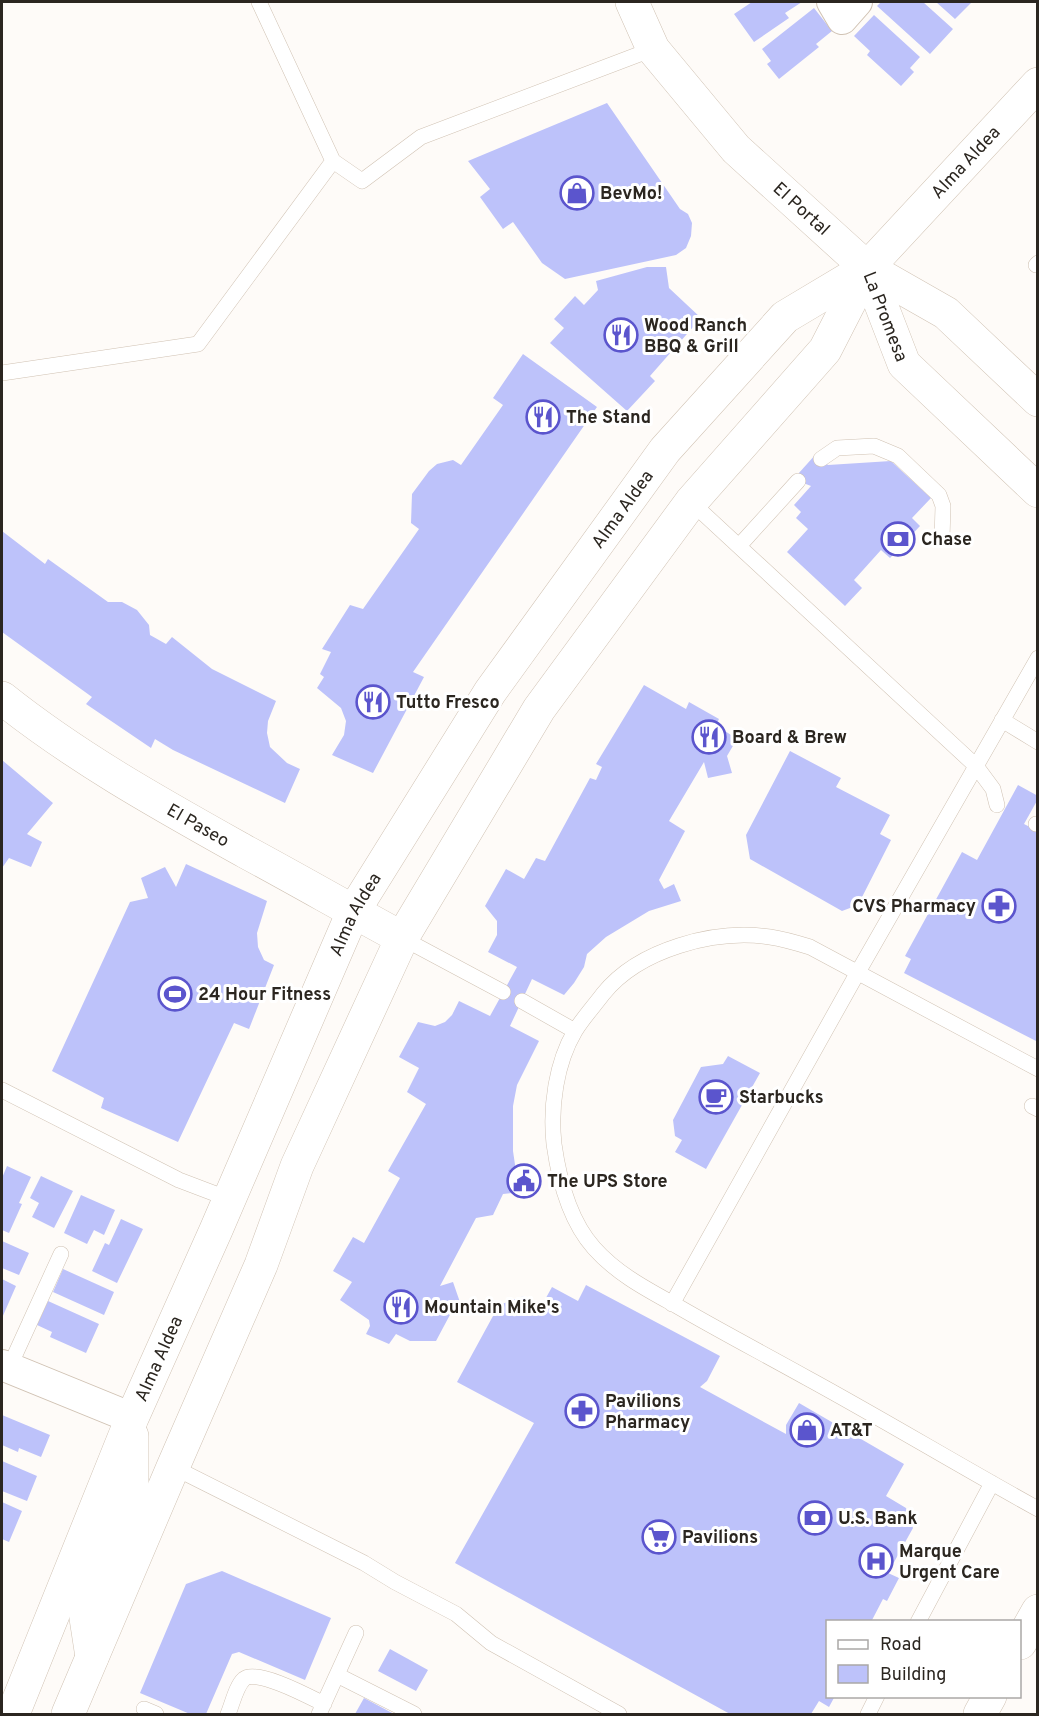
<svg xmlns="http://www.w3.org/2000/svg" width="1039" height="1716" font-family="Overpass,sans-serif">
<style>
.building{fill:#bdc2fa}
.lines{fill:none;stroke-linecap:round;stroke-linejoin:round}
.service-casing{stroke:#d0c2b3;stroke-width:16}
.minor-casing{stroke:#d0c2b3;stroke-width:32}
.tertiary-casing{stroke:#d0c2b3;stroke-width:34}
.secondary-casing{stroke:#d0c2b3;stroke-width:34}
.primary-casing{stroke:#d0c2b3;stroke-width:34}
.service{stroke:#fff;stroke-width:15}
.minor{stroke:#fff;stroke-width:30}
.tertiary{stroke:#fff;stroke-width:33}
.secondary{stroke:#fff;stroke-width:33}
.primary{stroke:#fff;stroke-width:33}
.labels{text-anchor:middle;stroke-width:6;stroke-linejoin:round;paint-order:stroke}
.street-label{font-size:18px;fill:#2b2620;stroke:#fff}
.poi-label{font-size:18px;font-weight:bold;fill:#2b2620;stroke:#fff;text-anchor:start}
</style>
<rect width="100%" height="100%" fill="#fefbf8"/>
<!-- building -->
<path class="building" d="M752 2H802L785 13 789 18 754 42 734 14Z
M881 2H923L953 29 930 54 877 6Z
M936 2H972L955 19Z
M814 8 832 31 816 44 819 47 779 79 767 64 771 61 762 49Z
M874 15 920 57 910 68 914 72 901 86 867 55 870 51 854 36Z
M607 103 680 209 688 214 692 223 691 236 686 248 676 255 565 279 542 263 513 222 503 229 480 197 490 189 468 161Z
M647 267H666L669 288 701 318 650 376 655 381 627 411 550 343 564 328 554 319 575 296 584 305 598 290 596 281Z
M523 354 597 407 413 672 424 677 373 773 332 755 344 735 346 721 341 708 317 688 324 677 320 674 331 652 322 649 350 605 363 609 419 529 411 523 412 494 429 471 437 464 453 460 461 465 503 405 493 398Z
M816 454 828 465 891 461 931 498 912 518 920 526 890 558 881 550 854 580 862 588 845 606 787 552 808 529 796 518 801 512 794 505 811 486 798 481V474Z
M2 531 45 564 48 559 108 602H122L137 610 149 625 150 635 166 644 172 637 212 669 276 701 268 721 267 733 270 747 287 763 300 769 285 803 173 750 155 739 151 748 86 704 92 697 2 632Z
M644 685 686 709 689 702 719 719 716 725 737 739 727 756 732 773 708 778 704 762 669 821 685 831 659 880 664 889 674 884 681 901 649 911 606 937 587 954 584 967 574 983 564 995 532 979 510 1026 539 1041 517 1085 513 1106V1151L519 1192 503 1194 493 1215 476 1218 440 1286 453 1282 462 1308 452 1311 436 1341H410L396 1334 389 1344 366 1334 370 1326 369 1320 340 1300 352 1282 333 1271 353 1237 364 1243 400 1178 388 1171 426 1104 407 1092 419 1068 399 1057 418 1022 435 1026 445 1022 452 1015 459 1001 490 1016 517 967 488 952 497 935V921L485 906 506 869 524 879 536 858 545 861 590 778 596 780 602 767 596 764Z
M790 751 841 778 836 787 890 815 880 834 891 840 858 905 842 911 750 859 746 835Z
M2 760 53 803 27 834 42 842 31 867 9 858 2 868Z
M1018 785 1038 796V799L1024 824 1038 831V1042L904 973 911 959 905 956 962 852 977 860Z
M186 864 267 901 257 933 258 947 264 960 274 965 249 1029 234 1023 178 1142 101 1108 104 1098 52 1071 130 902 148 898 141 878 165 867 176 887Z
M728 1056 760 1073 706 1169 675 1152 682 1140 675 1136 673 1120 701 1067 723 1064Z
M7 1166 31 1177 19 1203 22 1204 9 1233 2 1230V1178Z
M41 1176 73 1191 54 1228 32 1217 39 1203 30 1198Z
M81 1195 115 1210 104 1235 94 1230 87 1244 64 1233Z
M121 1219 143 1229 117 1283 92 1271 105 1243 109 1245Z
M2 1241 29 1253 19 1275 2 1268Z
M63 1269 114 1292 104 1315 53 1292Z
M2 1279 16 1286 2 1318Z
M586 1285 720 1356 707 1381 700 1387 786 1434V1425L799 1403 904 1464 886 1496 906 1508 913 1528 888 1573 899 1578 887 1601 883 1599 871 1622H828V1696H835L829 1707 819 1701 811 1714H730L455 1563 534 1423 457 1382 499 1305 524 1296 542 1305 552 1287 578 1301Z
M48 1301 99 1324 86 1353 50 1337 52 1332 37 1325Z
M2 1415 50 1435 41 1457 19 1448 18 1452 2 1445Z
M2 1461 37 1476 27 1501 2 1491Z
M2 1502 22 1511 9 1542 2 1539Z
M222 1571 331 1618 305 1680 239 1652 232 1654 206 1714H190L140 1693 186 1584Z
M390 1649 428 1670 416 1691 378 1671Z
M364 1698 394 1714H355Z"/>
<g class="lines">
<!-- service casing -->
<g class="service-casing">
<path id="service" d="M259 2 333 161 362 181 421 137 653 49
M1036 265 1038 263
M2 373 198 344 333 161
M821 459 837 448 874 446 898 456 939 495 943 506 942 539
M691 502 976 766 993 789 997 805
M739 546 798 481
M1002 720 1038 742
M1036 824H1038
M402 938 503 992
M522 1001 575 1031
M1038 1069 810 947C797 943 784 939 770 937 715 929 639 949 603 994 594 1006 583 1018 575 1031 556 1063 550 1107 554 1144 559 1180 569 1220 594 1248 617 1274 648 1290 677 1306 720 1331 764 1354 807 1378 884 1420 960 1466 1038 1509
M2 1090 179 1180 229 1199
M1032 1106 1038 1109
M672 1304 858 972 1038 658
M9 1368 61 1254
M173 1467 364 1563 395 1582 456 1614 491 1643 619 1714
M918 1622 992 1483
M337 1675 414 1714
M144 1709 156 1714
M228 1714C232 1705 236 1686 244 1679 256 1668 310 1697 324 1704
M319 1714 356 1633
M868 1714 877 1696"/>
</g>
<!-- minor casing -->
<g class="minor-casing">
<path id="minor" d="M832 2 842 19 857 2
M2 1365 132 1418"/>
</g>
<!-- tertiary casing -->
<g class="tertiary-casing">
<g id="tertiary">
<path id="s1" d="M632 2 653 49 736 149 867 268"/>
<path id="s2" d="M2 698C77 758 162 805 246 852 298 880 350 910 402 938"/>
</g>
</g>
<!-- secondary casing -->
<g class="secondary-casing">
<g id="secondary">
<path id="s3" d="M867 268 904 364 1038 491"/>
<path d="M867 268 946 313 1038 400"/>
<path d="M92 1657 86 1618 89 1595 132 1485V1436"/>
<path id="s4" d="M13 1714 132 1418 216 1230 353 912 490 692 665 450 785 317 867 268"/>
<path id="s5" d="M68 1714 173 1467 261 1265 297 1166 402 938 539 709 691 502 825 350 867 268 1038 84"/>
</g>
</g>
<!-- primary casing -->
<g class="primary-casing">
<path id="primary" d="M1020 1643 1038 1611
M980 1714 990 1696"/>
</g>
<!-- service -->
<use href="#service" class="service"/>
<!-- minor -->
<use href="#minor" class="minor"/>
<!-- tertiary -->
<use href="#tertiary" class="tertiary"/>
<!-- secondary -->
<use href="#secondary" class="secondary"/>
<!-- primary -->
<use href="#primary" class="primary"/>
</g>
<!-- icons -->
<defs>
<g id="shop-ring" transform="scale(1.725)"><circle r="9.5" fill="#fff" stroke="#5b55cd" stroke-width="1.5"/><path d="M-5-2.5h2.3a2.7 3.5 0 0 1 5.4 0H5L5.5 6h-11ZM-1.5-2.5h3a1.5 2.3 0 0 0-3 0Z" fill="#5b55cd"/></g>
<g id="restaurant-ring" transform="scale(1.725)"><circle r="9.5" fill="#fff" stroke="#5b55cd" stroke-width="1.5"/><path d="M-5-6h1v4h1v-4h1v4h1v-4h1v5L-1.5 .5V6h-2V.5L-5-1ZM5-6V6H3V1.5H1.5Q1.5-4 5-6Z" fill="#5b55cd"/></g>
<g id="bank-ring" transform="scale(1.725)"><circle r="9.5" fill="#fff" stroke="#5b55cd" stroke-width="1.5"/><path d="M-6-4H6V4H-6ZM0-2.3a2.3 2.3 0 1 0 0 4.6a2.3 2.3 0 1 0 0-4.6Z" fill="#5b55cd"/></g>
<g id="pharmacy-ring" transform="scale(1.725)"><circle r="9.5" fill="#fff" stroke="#5b55cd" stroke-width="1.5"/><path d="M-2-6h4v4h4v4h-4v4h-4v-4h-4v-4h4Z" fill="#5b55cd"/></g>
<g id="stadium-ring" transform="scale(1.725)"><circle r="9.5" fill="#fff" stroke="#5b55cd" stroke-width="1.5"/><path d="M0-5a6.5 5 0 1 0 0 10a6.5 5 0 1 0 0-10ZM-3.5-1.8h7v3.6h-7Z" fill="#5b55cd"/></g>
<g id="cafe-ring" transform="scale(1.725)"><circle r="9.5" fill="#fff" stroke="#5b55cd" stroke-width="1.5"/><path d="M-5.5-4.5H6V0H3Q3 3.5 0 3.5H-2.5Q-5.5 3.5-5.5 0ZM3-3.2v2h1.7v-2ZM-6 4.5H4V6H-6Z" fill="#5b55cd"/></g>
<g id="civic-ring" transform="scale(1.725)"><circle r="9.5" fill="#fff" stroke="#5b55cd" stroke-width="1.5"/><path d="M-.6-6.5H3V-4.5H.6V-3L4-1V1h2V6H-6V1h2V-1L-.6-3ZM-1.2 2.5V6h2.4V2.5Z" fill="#5b55cd"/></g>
<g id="supermarket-ring" transform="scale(1.725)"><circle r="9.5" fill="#fff" stroke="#5b55cd" stroke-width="1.5"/><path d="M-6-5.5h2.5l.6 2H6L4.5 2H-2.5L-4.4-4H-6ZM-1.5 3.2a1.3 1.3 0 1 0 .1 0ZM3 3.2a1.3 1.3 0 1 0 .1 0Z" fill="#5b55cd"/></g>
<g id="hospital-ring" transform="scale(1.725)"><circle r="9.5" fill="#fff" stroke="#5b55cd" stroke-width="1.5"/><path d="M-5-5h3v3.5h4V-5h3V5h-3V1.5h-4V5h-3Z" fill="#5b55cd"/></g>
</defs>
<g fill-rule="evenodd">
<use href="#shop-ring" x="577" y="193"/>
<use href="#restaurant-ring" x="621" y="335"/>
<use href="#restaurant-ring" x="543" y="417"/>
<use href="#bank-ring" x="898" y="539"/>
<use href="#restaurant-ring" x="373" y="702"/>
<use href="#restaurant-ring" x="709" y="737"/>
<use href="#pharmacy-ring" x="999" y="906"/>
<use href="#stadium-ring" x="175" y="994"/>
<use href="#cafe-ring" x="716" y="1097"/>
<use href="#civic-ring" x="524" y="1181"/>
<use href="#restaurant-ring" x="401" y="1307"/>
<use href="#pharmacy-ring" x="582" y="1411"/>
<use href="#shop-ring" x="807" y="1430"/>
<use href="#bank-ring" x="815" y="1518"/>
<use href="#supermarket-ring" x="659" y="1537"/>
<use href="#hospital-ring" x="876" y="1561"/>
</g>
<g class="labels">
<!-- street labels -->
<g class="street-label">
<text dy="6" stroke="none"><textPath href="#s5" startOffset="1808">Alma Aldea</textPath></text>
<text dy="6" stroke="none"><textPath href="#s1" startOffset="270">El Portal</textPath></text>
<text dy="6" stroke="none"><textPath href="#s3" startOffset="52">La Promesa</textPath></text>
<text dy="6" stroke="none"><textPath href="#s4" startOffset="1356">Alma Aldea</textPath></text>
<text dy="6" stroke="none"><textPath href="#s2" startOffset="234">El Paseo</textPath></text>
<text dy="6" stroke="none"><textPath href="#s4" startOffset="870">Alma Aldea</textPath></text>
<text dy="6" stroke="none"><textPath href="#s4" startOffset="384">Alma Aldea</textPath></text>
</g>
<!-- poi labels -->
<g class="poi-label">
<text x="600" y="199">BevMo!</text>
<text x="644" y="331">Wood Ranch<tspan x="644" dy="21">BBQ &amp; Grill</tspan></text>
<text x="566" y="423">The Stand</text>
<text x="921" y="545">Chase</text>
<text x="396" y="708">Tutto Fresco</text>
<text x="732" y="743">Board &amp; Brew</text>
<text x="976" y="912" text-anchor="end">CVS Pharmacy</text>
<text x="198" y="1000">24 Hour Fitness</text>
<text x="739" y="1103">Starbucks</text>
<text x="547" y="1187">The UPS Store</text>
<text x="424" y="1313">Mountain Mike's</text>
<text x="605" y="1407">Pavilions<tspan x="605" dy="21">Pharmacy</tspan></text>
<text x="830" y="1436">AT&amp;T</text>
<text x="838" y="1524">U.S. Bank</text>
<text x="682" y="1543">Pavilions</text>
<text x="899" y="1557">Marque<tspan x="899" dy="21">Urgent Care</tspan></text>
</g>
</g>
<!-- border -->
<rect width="1039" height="1716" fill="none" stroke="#2b2620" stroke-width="6"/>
<!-- legend -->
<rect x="826" y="1620" width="195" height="78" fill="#ffffff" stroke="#aaa8a6" stroke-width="1.5"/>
<rect x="838" y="1640" width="30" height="9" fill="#ffffff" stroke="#aaa8a6" stroke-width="1.5"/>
<text x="880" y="1650" font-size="18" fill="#2b2620">Road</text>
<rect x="838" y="1665" width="30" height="18" fill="#bdc2fa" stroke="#aaa8a6" stroke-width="1.5"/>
<text x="880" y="1680" font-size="18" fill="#2b2620">Building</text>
</svg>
